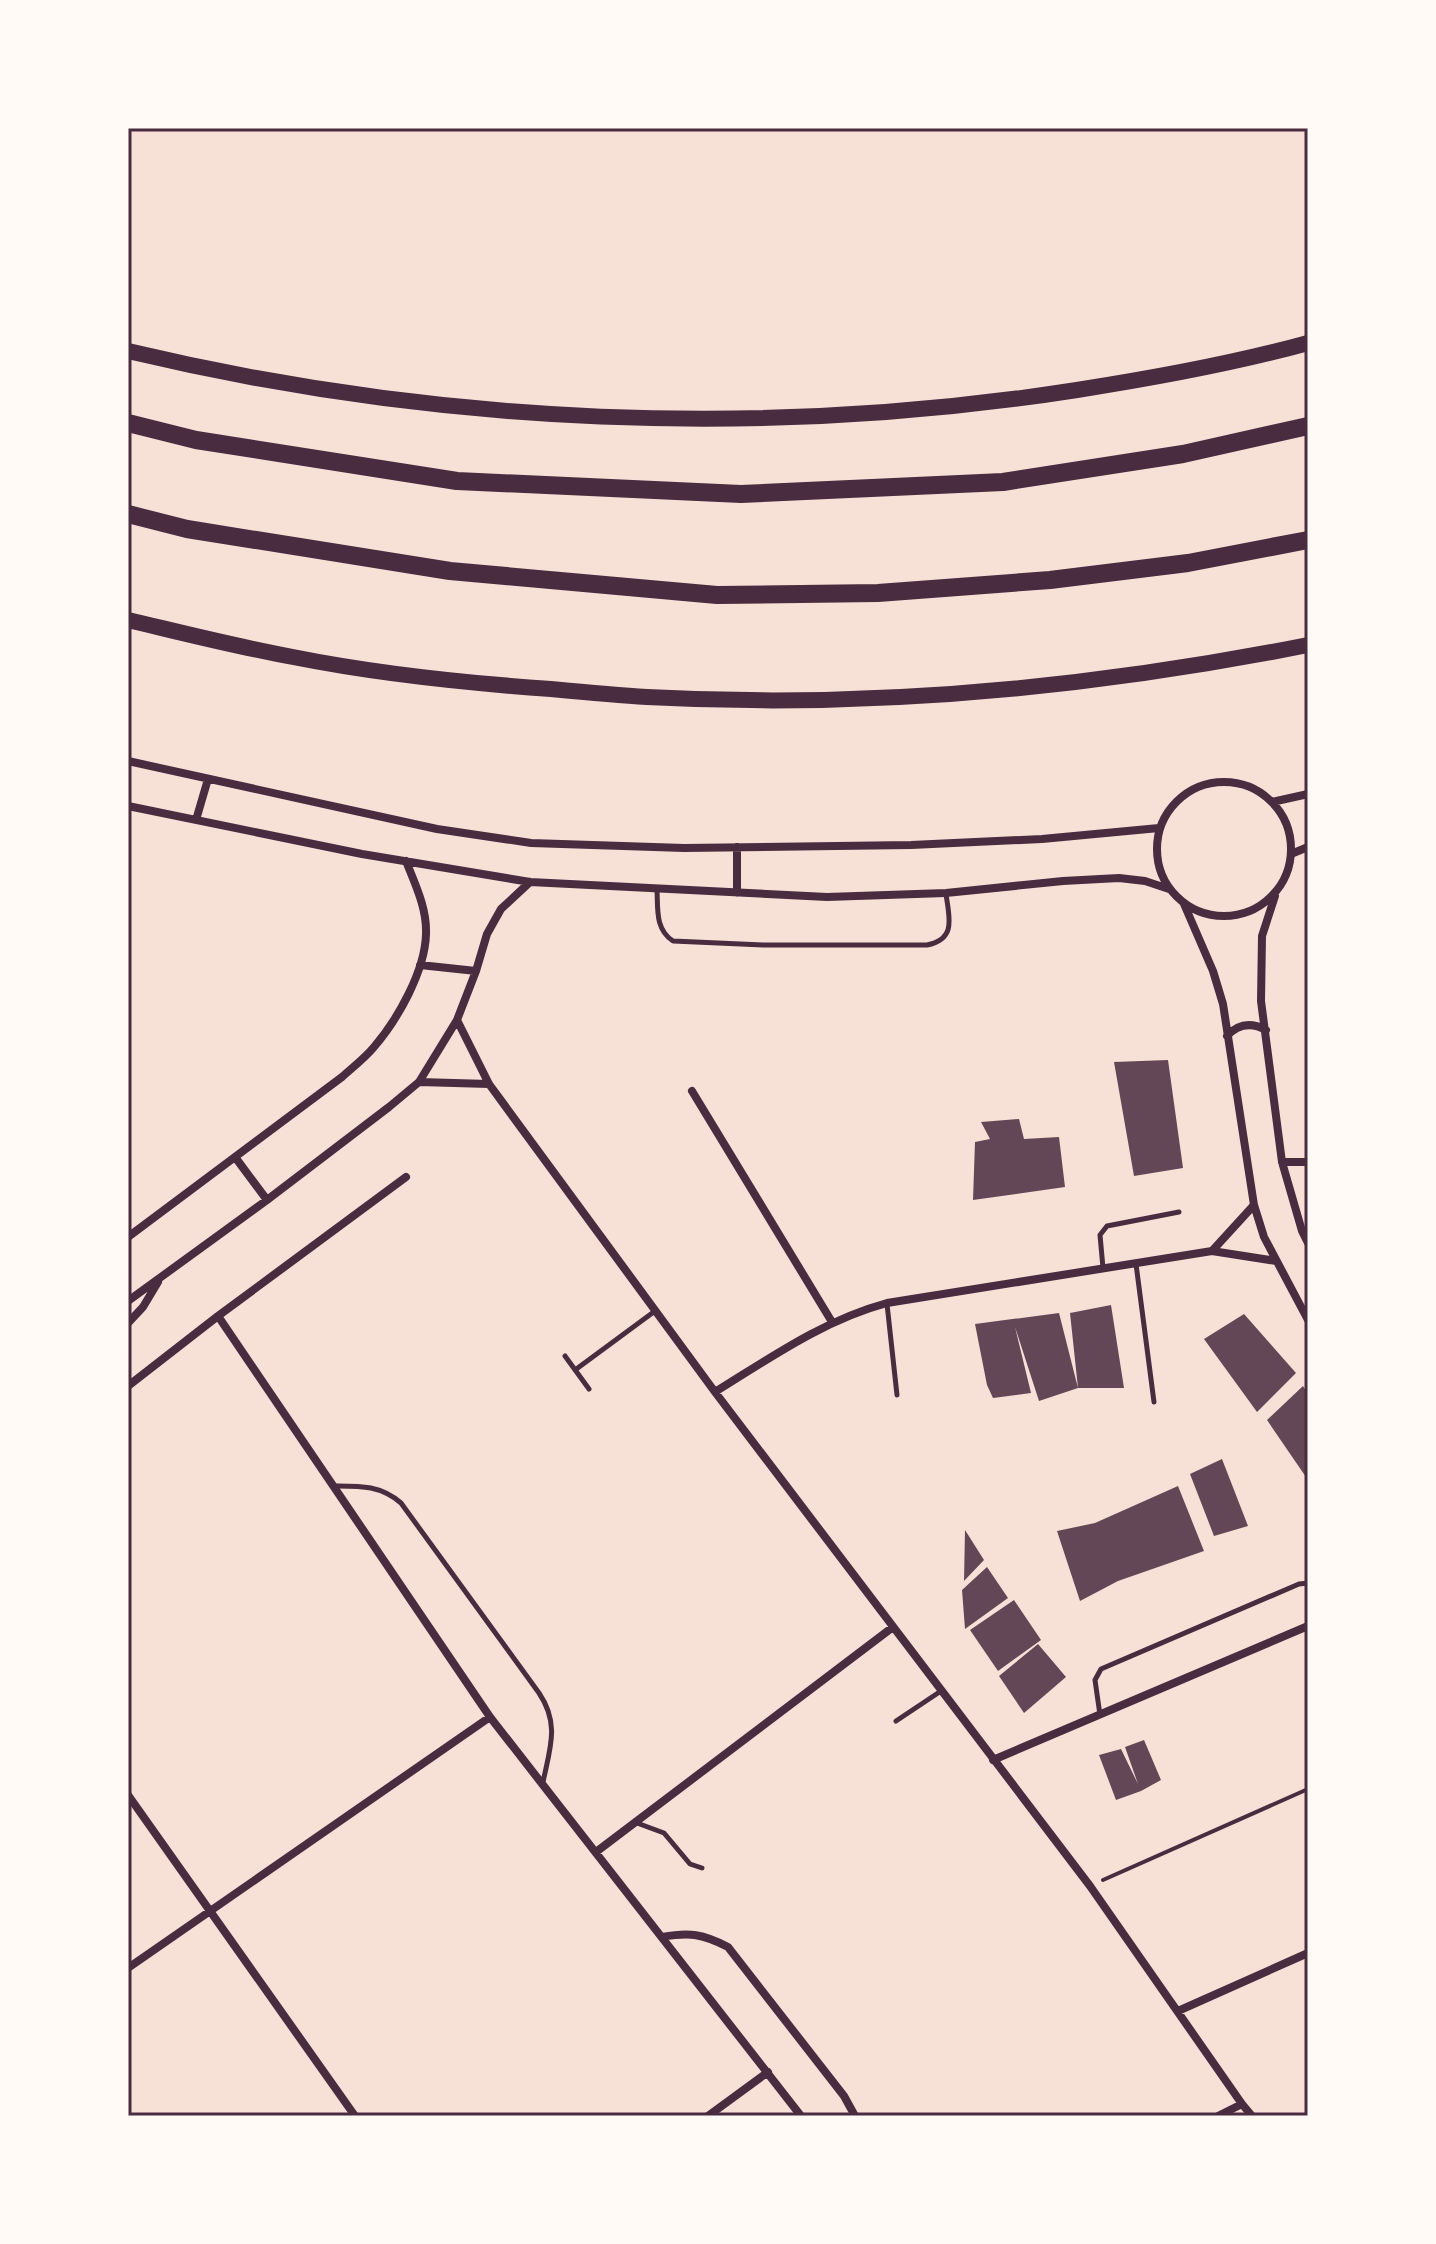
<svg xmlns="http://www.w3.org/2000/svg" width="1436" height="2244" font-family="'Fira Sans Condensed',sans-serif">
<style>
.building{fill:#644757}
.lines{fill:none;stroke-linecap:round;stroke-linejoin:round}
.path{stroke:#4a2c40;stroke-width:4}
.service{stroke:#4a2c40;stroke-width:5}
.minor{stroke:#4a2c40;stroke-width:8}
.primary{stroke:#4a2c40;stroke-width:16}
.motorway{stroke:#4a2c40;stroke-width:18}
.neatline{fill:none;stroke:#4a2c40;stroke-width:3}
</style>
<rect width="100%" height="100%" fill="#f7e1d7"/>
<!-- building -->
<path class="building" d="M1168 1060 1183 1168 1134 1176 1114 1062Z
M1019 1119 1024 1139 1059 1137 1065 1187 973 1200 975 1142 990 1139 981 1122Z
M1111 1305 1124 1388H1078L1039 1401 1015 1327 1031 1393 993 1398 987 1385 975 1324 1059 1313 1078 1388 1070 1313Z
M1244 1314 1296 1373 1257 1412 1204 1339Z
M1303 1386 1308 1394V1480L1267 1420Z
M1222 1459 1248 1526 1214 1536 1190 1474Z
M1178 1486 1204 1551 1118 1581 1080 1601 1057 1531 1095 1523Z
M965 1530 984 1560 964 1581Z
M987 1567 1008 1598 965 1629 962 1590Z
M1014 1600 1041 1640 998 1671 970 1630Z
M1038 1644 1066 1677 1024 1713 999 1676Z
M1144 1740 1161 1780 1141 1791 1116 1800 1099 1755 1121 1749 1138 1784 1125 1747Z"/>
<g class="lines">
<!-- path -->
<path class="path" d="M1103 1880 1308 1789"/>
<!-- service -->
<path class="service" d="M657 890C658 909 655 929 673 941L763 945H927C957 939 949 917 946 894
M1136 1264 1154 1402
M1103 1268 1100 1235 1107 1226 1179 1212
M887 1304 897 1395
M565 1356 589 1389
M575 1370 655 1311
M333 1486C360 1486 380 1485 401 1503L539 1693C560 1724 550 1748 543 1782
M1100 1715 1095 1680 1101 1669 1299 1584 1308 1583
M896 1721 941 1691
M637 1823 664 1833 690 1864 702 1868"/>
<!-- minor -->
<path class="minor" d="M128 761 437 829 531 843 684 848 911 845 1042 839 1159 828
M1157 849a67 67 0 1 1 134 0a67 67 0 1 1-134 0Z
M1272 802 1308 794
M128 806 362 854 530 882 827 897 946 893 1063 881 1119 878 1145 881 1169 889
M196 820 208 779
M737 847V893
M1291 854 1308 847
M1275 896 1262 936 1261 1001 1282 1162 1302 1231 1308 1243
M1184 904 1213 971 1223 1004 1254 1205 1264 1237 1308 1320
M420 965 476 971
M457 1020 489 1084 715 1392 1090 1886 1242 2104 1252 2116
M1227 1036C1238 1024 1251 1022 1266 1030
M419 1082 489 1084
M692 1091 832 1322
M235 1157 267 1200
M1282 1162H1308
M128 1237 342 1077C353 1067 365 1058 374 1047 398 1019 425 971 426 934 427 908 415 884 406 861
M1212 1251 1254 1205
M128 1301 267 1200 389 1107 419 1082 457 1020 476 971 487 934 501 909 530 882
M218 1316 490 1717 801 2116
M128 1323 143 1307 158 1282
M128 1386 218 1316 406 1177
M715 1392C770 1358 824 1320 887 1303L1212 1251 1276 1261
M993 1760 1308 1626
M128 1795 355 2116
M596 1852 893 1627
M662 1937C690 1932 703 1934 728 1947L844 2096 855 2116
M128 1968 490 1717
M1178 2011 1308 1953
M708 2116 768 2072
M1218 2116 1242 2104"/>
<!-- primary -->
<path class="primary" d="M128 351C438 425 762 439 1077 390 1154 378 1232 364 1308 343
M128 620C183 633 238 647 293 657 378 674 465 683 551 689 583 692 615 695 647 697 868 709 1092 688 1308 645"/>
<!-- motorway -->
<path class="motorway" d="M128 423 196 440 457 481 741 494 1003 482 1183 454 1308 426
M128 514 187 529 450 571 717 595 878 593 1050 580 1188 563 1308 540"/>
</g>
<!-- border -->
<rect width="1436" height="2244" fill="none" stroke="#fffaf5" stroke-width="260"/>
<rect x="130" y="130" width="1176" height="1984" class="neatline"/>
</svg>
